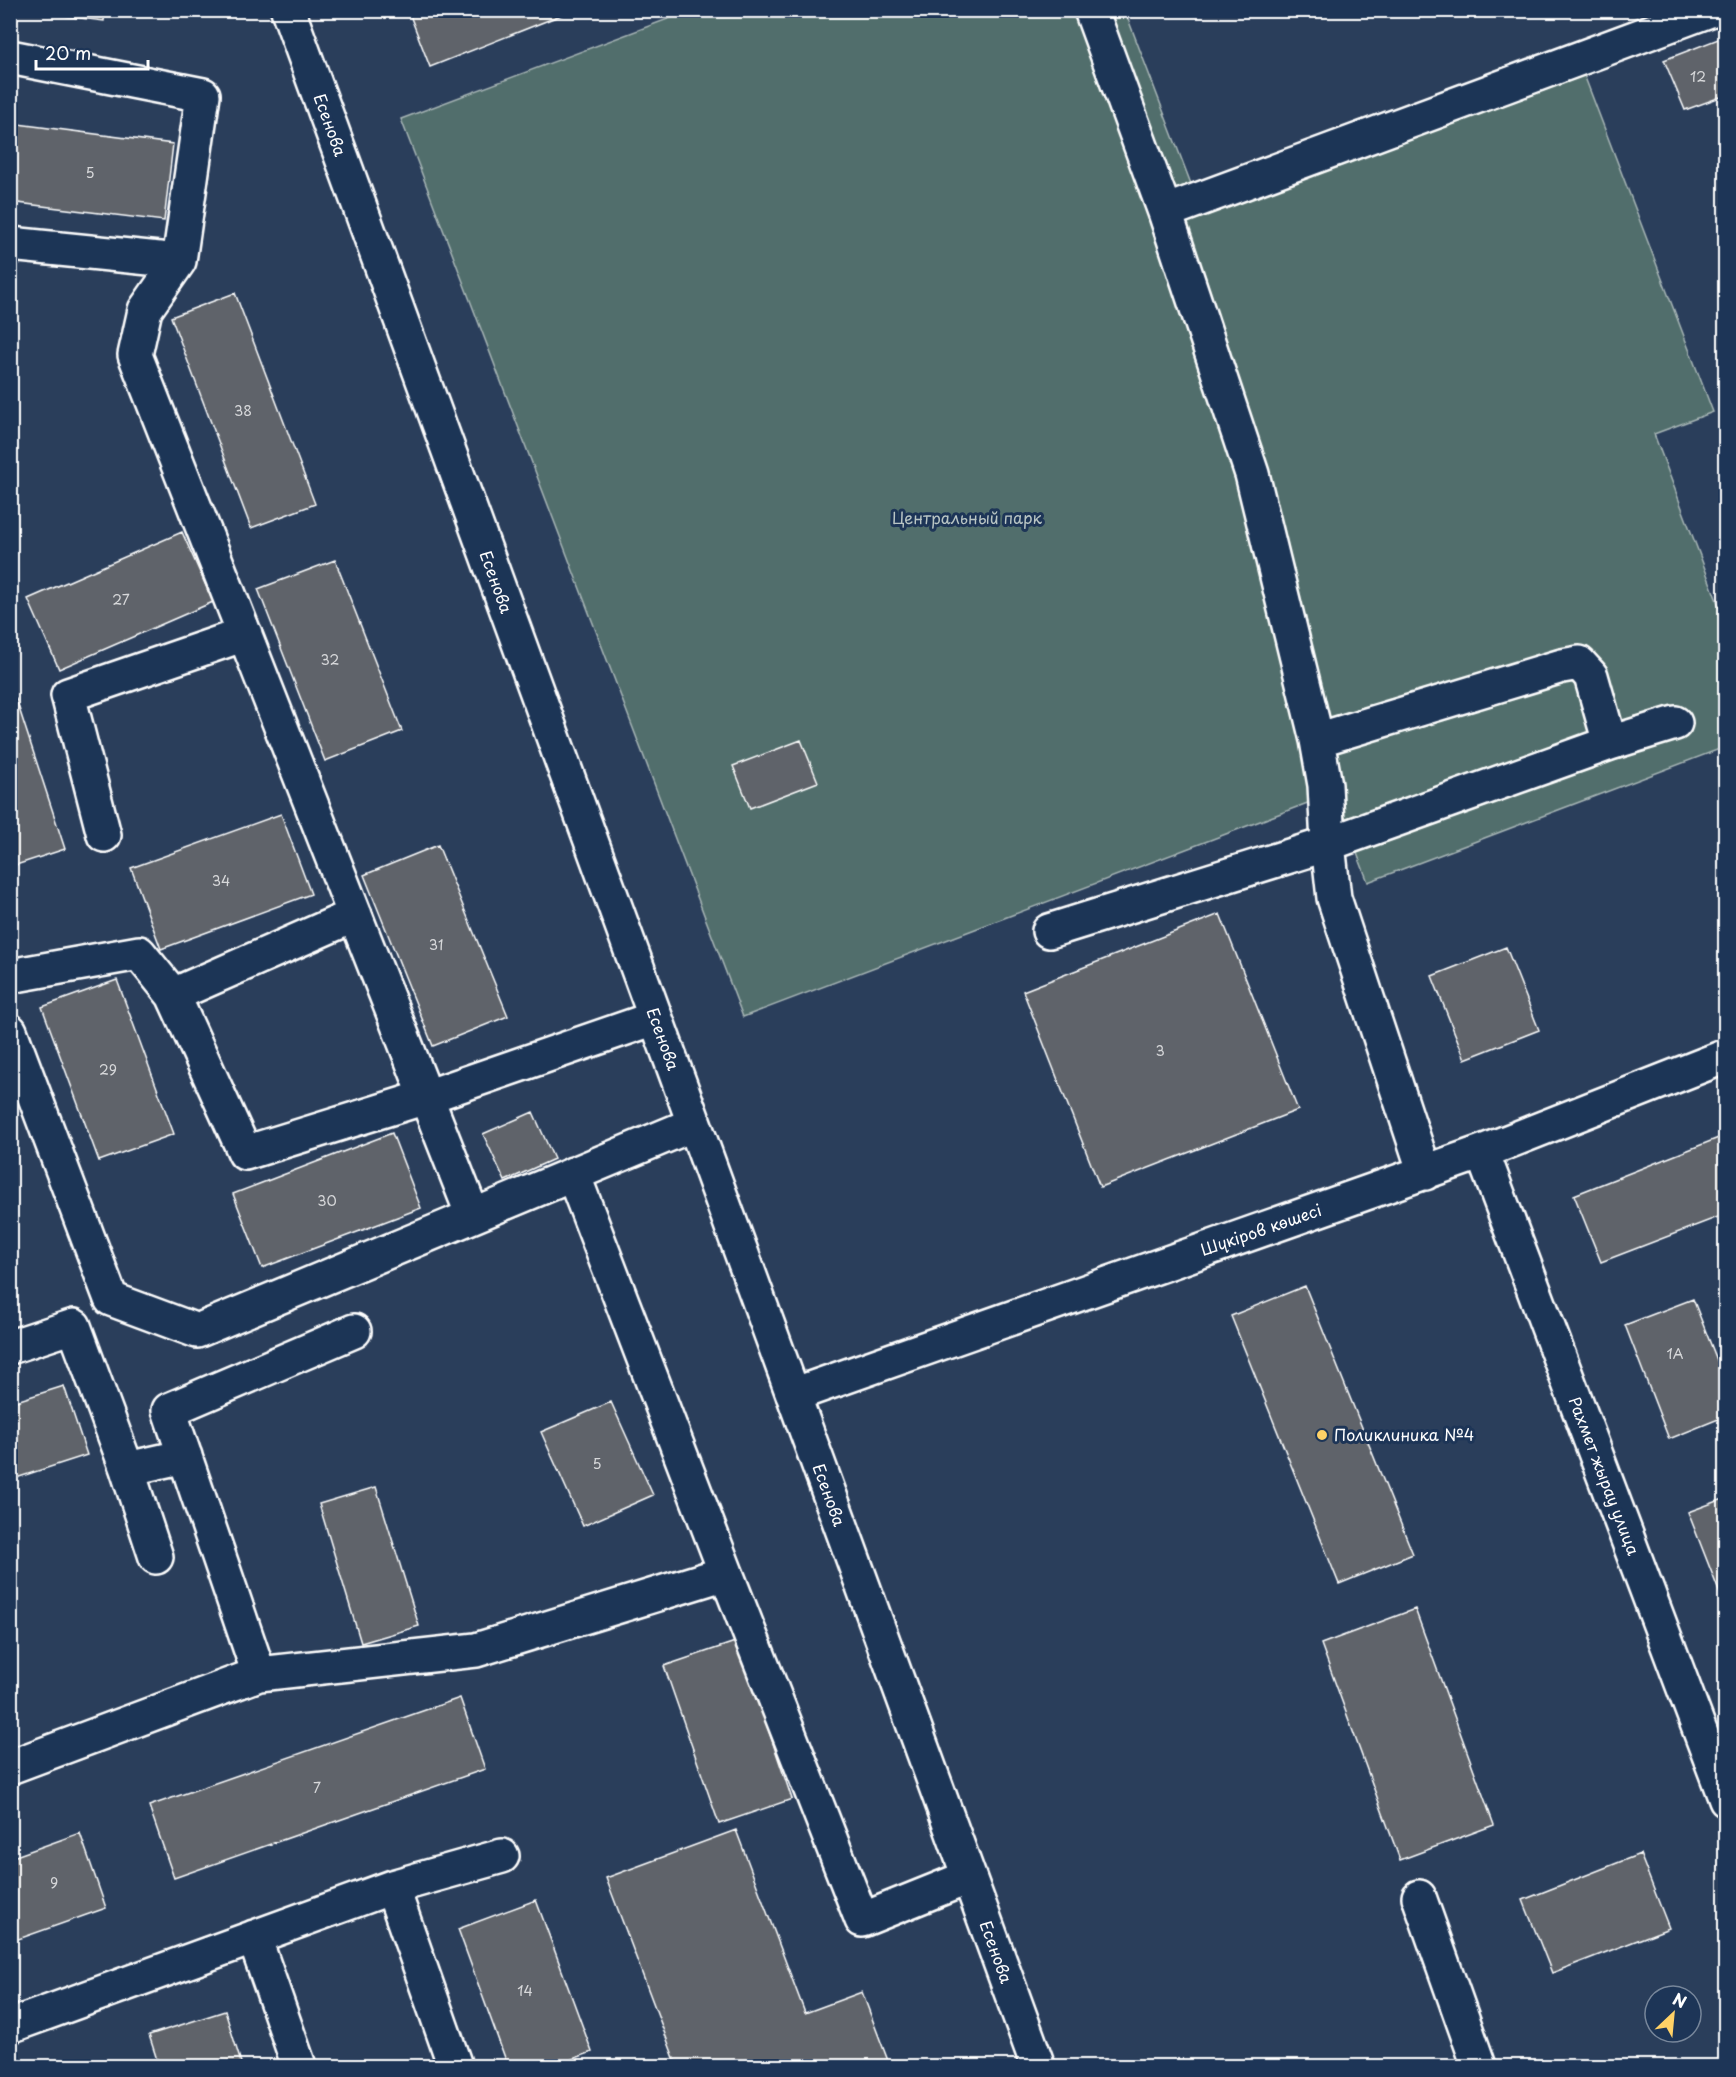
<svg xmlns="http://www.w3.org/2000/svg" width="1736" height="2077" font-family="'Playpen Sans',sans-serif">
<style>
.green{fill:#516e6c;stroke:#a8b6b6;stroke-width:1.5}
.building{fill:#5e646a;stroke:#fff;stroke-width:1.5}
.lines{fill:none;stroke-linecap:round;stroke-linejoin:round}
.minor-casing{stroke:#fff;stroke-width:38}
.minor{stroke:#1d3557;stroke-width:33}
.poi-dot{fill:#ffd166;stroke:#1d3557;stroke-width:2}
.labels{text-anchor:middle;stroke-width:6;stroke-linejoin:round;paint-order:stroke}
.number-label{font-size:14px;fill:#d7d8da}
.street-label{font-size:16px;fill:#fff;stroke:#1d3557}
.park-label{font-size:16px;fill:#b9c5c4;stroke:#1d3557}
.poi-label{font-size:16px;fill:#fff;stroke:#1d3557;text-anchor:start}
</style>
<rect width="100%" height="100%" fill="#2a3e5b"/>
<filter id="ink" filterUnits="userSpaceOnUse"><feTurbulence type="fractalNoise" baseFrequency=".0167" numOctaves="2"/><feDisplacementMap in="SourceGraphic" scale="12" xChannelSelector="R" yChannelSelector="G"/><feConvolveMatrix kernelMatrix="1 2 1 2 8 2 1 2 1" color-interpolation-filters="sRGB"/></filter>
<g filter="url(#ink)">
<!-- green -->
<path class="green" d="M689 11H1125L1201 210 1581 67 1713 412 1654 434 1725 622V747L1368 882 1334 793 743 1017 401 119Z"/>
<!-- building -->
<path class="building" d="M14 10H105L104 21Z
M408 10H574L430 67Z
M1726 36V95L1685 110 1664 60Z
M10 123 173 144 164 221 10 202Z
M235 293 315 504 251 528 171 317Z
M182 532 213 602 59 669 28 599Z
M335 560 402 731 325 761 258 589Z
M16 699 65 849 10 867V701Z
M801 740 818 782 750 808 733 766Z
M281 814 311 894 161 949 131 868Z
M438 845 508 1016 433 1046 364 875Z
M1220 914 1298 1110 1100 1187 1023 991Z
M1506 947 1539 1030 1465 1059 1432 976Z
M117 980 174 1134 99 1161 42 1007Z
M533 1112 554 1159 505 1181 483 1134Z
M392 1133 421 1208 262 1268 233 1194Z
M1721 1137 1726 1149V1214L1601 1262 1574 1195Z
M1305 1286 1413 1554 1339 1584 1231 1316Z
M1693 1299 1726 1383V1416L1669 1439 1625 1325Z
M64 1386 87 1455 10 1480V1403Z
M611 1402 653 1495 583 1526 541 1432Z
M376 1487 419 1626 361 1643 319 1504Z
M1726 1498V1603L1724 1604 1688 1512Z
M1415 1609 1494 1825 1400 1860 1321 1644Z
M738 1641 792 1799 719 1824 664 1666Z
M460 1698 485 1769 174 1878 149 1806Z
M736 1830 805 2013 862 1992 890 2066H677L606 1878Z
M80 1833 106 1908 10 1942V1858Z
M1640 1854 1669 1928 1552 1973 1523 1900Z
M536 1900 592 2052 553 2066H508L458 1929Z
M225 2011 242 2066H159L149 2035Z"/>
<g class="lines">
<!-- minor casing -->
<g class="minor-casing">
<path id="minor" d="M288 10 1038 2066
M1091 10 1165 212 1252 474 1317 740 1325 785 1328 844 1334 898 1425 1173
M10 57 203 95 179 261 10 244
M1165 212 1710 10
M179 261 145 310 135 355 473 1216
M1317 740 1562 666 1579 663 1591 676 1610 743
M104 835 68 695 245 634
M355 915 173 995 245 1153 426 1097 655 1018
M1049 931 1328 844 1610 743 1675 723
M10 976 139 953 173 995
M10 1031 111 1299 197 1331 694 1124
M1482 1152 1726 1800
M10 1347 74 1326 127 1469
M793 1395 1482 1152 1726 1056
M156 1557 127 1469 185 1456
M726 1573 862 1920 969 1877
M259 1674 169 1410 354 1331
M10 1767 259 1674 476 1650 726 1573 573 1174
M392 1887 502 1856
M1419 1897 1479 2066
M254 1937 299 2066
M10 2026 392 1887 455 2066"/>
</g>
<!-- minor -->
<use href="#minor" class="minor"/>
</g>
</g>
<!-- markers -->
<circle class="poi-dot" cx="1322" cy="1435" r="6"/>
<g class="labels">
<!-- number labels -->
<g class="number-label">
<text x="1698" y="82">12</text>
<text x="90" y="178">5</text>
<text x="243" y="416">38</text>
<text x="121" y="605">27</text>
<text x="330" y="665">32</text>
<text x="221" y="886">34</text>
<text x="436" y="950">31</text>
<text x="1160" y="1056">3</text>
<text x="108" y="1075">29</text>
<text x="327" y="1206">30</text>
<text x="1675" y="1359">1А</text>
<text x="597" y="1469">5</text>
<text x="317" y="1793">7</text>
<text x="54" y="1888">9</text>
<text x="525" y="1996">14</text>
</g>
<!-- street labels -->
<g class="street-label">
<text transform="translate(330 125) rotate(70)" y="6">Есенова</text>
<text transform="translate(496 582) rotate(70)" y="6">Есенова</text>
<text transform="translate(663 1039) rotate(70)" y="6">Есенова</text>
<text transform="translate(1261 1230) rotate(-19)" y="6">Шүкіров көшесі</text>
<text transform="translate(1604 1476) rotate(69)" y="6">Рахмет жырау улица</text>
<text transform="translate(829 1495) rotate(70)" y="6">Есенова</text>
<text transform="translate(996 1952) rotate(70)" y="6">Есенова</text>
</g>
<!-- park labels -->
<g class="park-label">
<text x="967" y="524">Центральный парк</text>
</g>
<!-- poi labels -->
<g class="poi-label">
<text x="1334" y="1441">Поликлиника №4</text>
</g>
</g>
<!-- margin -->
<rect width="1736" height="2077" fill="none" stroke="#1d3557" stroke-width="36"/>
<rect x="18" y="18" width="1700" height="2041" fill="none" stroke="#fff" stroke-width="2" filter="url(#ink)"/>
<!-- north arrow -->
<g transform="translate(1673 2014) rotate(26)"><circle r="28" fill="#1d3557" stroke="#77869a" stroke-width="1.5"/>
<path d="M0-4.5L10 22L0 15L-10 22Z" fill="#ffd166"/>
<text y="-9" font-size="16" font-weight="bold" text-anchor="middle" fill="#ffffff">N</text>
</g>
<!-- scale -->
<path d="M36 60v9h112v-9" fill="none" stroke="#ffffff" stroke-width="3"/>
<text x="45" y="60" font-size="18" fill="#ffffff" stroke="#1d3557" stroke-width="4.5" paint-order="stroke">20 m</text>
</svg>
